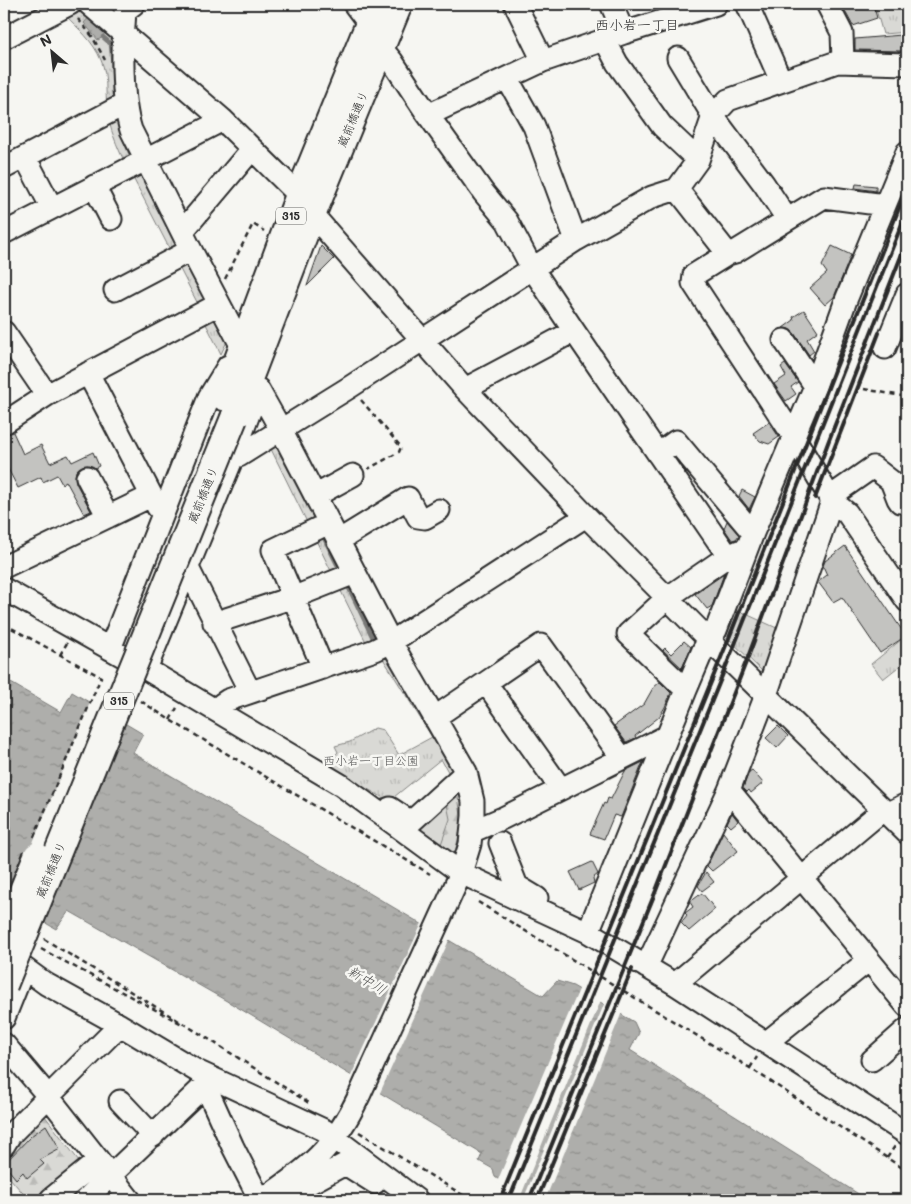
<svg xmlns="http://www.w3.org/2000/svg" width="911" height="1204" font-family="Mali,'Klee One',sans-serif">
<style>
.grass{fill:#d9d9d5;stroke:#828280}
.forest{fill:url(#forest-firs);stroke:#828280}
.park{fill:url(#park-tufts);stroke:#828280}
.water{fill:url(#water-ripples);stroke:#7a7a78}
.pier{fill:#f6f6f2}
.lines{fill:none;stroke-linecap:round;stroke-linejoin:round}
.stream{stroke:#7a7a78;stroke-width:4.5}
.building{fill:#c3c3c0;stroke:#2b2b2b}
.minor-casing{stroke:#2b2b2b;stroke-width:25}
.major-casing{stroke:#2b2b2b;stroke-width:30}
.path{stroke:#2b2b2b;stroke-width:2.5;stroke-dasharray:5 4;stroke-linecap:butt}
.minor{stroke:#f6f6f2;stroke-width:21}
.major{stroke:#f6f6f2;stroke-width:26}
.rail{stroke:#2b2b2b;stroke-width:4}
.major-bridge-casing{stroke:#2b2b2b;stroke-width:30;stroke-linecap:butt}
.major-bridge{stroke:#f6f6f2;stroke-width:26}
.labels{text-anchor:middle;stroke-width:5;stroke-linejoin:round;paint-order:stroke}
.shield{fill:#f6f6f2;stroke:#686867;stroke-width:1}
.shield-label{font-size:11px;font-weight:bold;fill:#2b2b2b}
.street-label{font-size:12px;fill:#2b2b2b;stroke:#f6f6f2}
.park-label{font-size:12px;fill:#565656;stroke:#f6f6f2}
.neighbourhood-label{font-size:14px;fill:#2b2b2b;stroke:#f6f6f2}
.water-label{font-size:14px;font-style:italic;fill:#525251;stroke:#f6f6f2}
</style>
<defs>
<pattern id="forest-firs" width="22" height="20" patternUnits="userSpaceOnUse" patternTransform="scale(1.25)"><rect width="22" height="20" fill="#d9d9d5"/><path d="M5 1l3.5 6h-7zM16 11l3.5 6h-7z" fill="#babab7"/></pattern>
<pattern id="park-tufts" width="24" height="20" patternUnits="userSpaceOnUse" patternTransform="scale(1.25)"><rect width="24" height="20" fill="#d9d9d5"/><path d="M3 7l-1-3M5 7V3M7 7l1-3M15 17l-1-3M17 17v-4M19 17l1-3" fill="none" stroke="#babab7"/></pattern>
<pattern id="water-ripples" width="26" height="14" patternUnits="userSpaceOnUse" patternTransform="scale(1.25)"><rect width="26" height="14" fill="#aeaeab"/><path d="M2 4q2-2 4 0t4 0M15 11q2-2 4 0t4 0" fill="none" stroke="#8e8e8b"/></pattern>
</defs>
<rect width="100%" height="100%" fill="#f6f6f2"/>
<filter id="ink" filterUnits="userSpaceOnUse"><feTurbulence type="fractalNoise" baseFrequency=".02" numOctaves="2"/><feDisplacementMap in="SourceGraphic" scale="10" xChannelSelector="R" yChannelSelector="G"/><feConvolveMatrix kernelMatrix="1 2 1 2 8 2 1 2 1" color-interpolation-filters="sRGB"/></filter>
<g filter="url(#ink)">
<!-- grass -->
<path class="grass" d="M452 790 450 848 449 851 413 826Z"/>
<!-- forest -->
<path class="forest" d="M457 791 462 821 455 853 440 847 450 819 445 795Z
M45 1116 85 1169 47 1200H29C23 1193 7 1176 4 1169 0 1148 31 1126 45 1116Z"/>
<!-- park -->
<path class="park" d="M79 4 116 35 136 155 125 163C117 146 109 128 107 109 105 92 108 76 101 60 93 41 79 29 65 15Z
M883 4H907V32L883 34 875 6Z
M140 170 210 299 199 306 131 174Z
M215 319 230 335 221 354 206 324Z
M277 441 379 635 375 642 367 644 269 445Z
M737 610 779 629 764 673 726 636Z
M907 635V660L883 679 871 664Z
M389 655 456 767 452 779 441 759 389 801 326 766 338 752 335 746 350 742 375 728 383 730 399 755 432 737 382 657Z"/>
<!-- water -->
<path class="water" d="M90 16 106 29 103 37 98 40 84 23Z
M4 679 61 712 72 692 143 734 133 753 543 996 557 981 573 986 634 1022 639 1033 630 1050 868 1200H527L495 1177 493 1169 479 1161 482 1154 232 1004 69 911 56 929 4 899Z"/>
<!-- pier -->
<path class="pier" d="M91 700 124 719 43 924 8 904Z
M423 921 450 938 379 1095 350 1078Z
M580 987 601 1000 520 1198 497 1182Z
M605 1002 622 1012 545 1200H523Z"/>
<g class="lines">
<!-- stream -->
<path class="stream" d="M103 37 111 44 113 67
M122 133 131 155
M321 532 341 572
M346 582 373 638"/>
</g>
<!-- building -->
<path class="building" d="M841 4H873L877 18 853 26Z
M902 35 903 51 855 50V39Z
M856 184 876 186V191L855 188Z
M321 246 334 259 307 286Z
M832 246 851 255 834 297 825 305 810 288 827 273 822 266Z
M804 310 818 331 807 339 814 351 809 355 794 333 789 329 783 328 794 320 793 317Z
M785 364 798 382 791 387 796 394 786 401 774 384 786 376 781 367Z
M769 422 779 437 769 444 760 441 753 433Z
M13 432 23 454 41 445 50 463 68 455 72 462 93 452 99 466 95 468 88 465 82 466 76 471 75 477 76 483 91 511 84 514 66 481 62 484 57 475 43 482 41 477 18 488 7 467 4 469V435Z
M742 490 755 497 749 509 739 496Z
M727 521 739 535 736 539 732 540 724 528Z
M845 546 906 636 880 653 842 597 833 602 818 582 827 575 823 566 825 561Z
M724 574 712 606 707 609 695 594Z
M684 641 691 647 682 668 663 650 665 648 671 654Z
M660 682 671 693 665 707 659 717 635 736 636 738 626 742 614 726 644 704 653 688Z
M778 726 788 736 777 748 766 738Z
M643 762 621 817 614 815 604 839 590 834 604 803 606 804 608 798 611 799 625 771Z
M752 770 763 783 751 793 749 790 747 792 743 788 749 772Z
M732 813 738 821 731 827 727 823Z
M723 832 738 851 712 871 707 866Z
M592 862 598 874 593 878 594 883 579 890 570 872Z
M706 872 714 882 702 891 698 886Z
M702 893 715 909 689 931 681 923 687 915 685 913 693 907 690 902Z
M46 1125 60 1149 40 1160 44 1164 27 1178 23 1172 16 1179 4 1164 31 1136Z"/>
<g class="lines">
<!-- minor casing -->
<g class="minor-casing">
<path id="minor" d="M89 4 223 120 299 195 312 214 465 389 586 516 709 640 907 833
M134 4 125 11C122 45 121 99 131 130L191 250 242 347
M354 4 369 24
M515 4 543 61
M611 4 624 33
M747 4 781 81
M827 4 842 33 843 61
M4 38 70 4
M605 40 617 63 662 126 698 160
M382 49 392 61 428 115 483 192 507 221 532 268 574 331 728 556
M678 58 713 116 764 184 787 219
M507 78 534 126 576 240
M428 115 543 61 624 33 716 4
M25 157 52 208
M4 168 125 104
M94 186 111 219
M677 189 728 254
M885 205 824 197 735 252 728 254 694 275 693 283 794 437 832 501 847 513 907 601
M182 232 252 149
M4 233 223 120
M115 290 191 250
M4 332 47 395
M784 340 815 386
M885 348 907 294
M88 373 158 508
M258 389 281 430 391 642 466 772 473 801V816L470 844 461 873 359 1096C334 1149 309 1168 262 1200
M465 389 574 331
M4 423 47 395 219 304
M658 454 676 441 753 533
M233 457 239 456 350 387 576 240 652 197 677 189 698 160 713 116 728 100 837 62 907 64
M87 477 108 517
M315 496 353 475
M338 541 408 498 418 517 425 518 439 510
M4 567 151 496
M188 568 250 692
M4 589 146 669 341 785 461 873 588 932 675 984 883 810
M214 623 297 596 355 573
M110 649 209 397 228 366
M323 668 273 550 329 523
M146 669 233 457 252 406
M486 683 561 789
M686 690 628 634 667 598 728 556 739 551
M217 711 222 704 228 700 375 650 391 642 586 516
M434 718 541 645 622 758
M729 790 907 1006
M390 808 411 822 466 772
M887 814 907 804
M473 831 503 818 667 736
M500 843 517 886 537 898
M588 932 686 690 703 650 716 630 753 533 815 386 846 300 907 152
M4 956 24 968 46 984 120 1025 197 1071 324 1130 417 1200
M646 967 729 790 766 695 832 501 840 490 873 467 891 481 898 499 900 502 907 501
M675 984 907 1134
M4 1018 24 968
M767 1042 869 960
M4 1044 48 1096 130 1200
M872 1060 907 1029
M211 1078 205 1085 233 1147 260 1200
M120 1101 153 1136
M4 1145 10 1135 120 1025
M286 1196 345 1164 375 1183
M51 1199 98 1161
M85 1200 205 1085"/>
</g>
<!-- major casing -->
<g class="major-casing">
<path id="major" d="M224 397 299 195 377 4
M234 418 306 230 399 4"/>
</g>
<!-- path -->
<path class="path" d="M78 19 92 36 105 60
M225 279 253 224 264 231
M864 389 907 397
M361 400 401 447 399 452 368 469
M900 467 907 453
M905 518 907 526
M4 624 101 677 34 837
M60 655 67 643
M141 701 170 720 430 874
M170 720 178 706
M478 902 750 1068 907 1171
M44 939 207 1038 309 1103
M41 949 184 1025
M750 1068 757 1057
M359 1132 471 1200
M887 1158 895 1146"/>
<!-- minor -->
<use href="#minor" class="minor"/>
<!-- major -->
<use href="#major" class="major"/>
<!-- rail -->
<path class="rail" d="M815 498 879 333
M500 1200 729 638 907 188
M509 1200 735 644 907 211
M529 1200 655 893 748 657 829 440 907 241
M537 1200 632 969"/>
<!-- major-bridge casing -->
<g class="major-bridge-casing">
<path id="major-bridge" d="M4 937 37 856
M4 985 234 418"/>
</g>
<!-- major-bridge -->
<use href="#major-bridge" class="major-bridge"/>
</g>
</g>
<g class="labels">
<!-- shield labels -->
<g class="shield">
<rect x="276" y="207.5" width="30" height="17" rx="4"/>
<rect x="104" y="692.5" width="30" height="17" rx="4"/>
</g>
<g class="shield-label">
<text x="291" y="220">315</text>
<text x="119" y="705">315</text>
</g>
<!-- street labels -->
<g class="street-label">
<text transform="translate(353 119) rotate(-67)" y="4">蔵前橋通り</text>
<text transform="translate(203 495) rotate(-68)" y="4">蔵前橋通り</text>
<text transform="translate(51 870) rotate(-68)" y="4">蔵前橋通り</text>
</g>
<!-- park labels -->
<g class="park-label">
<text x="371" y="765">西小岩一丁目公園</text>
</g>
<!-- neighbourhood labels -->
<g class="neighbourhood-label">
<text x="637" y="30">西小岩一丁目</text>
</g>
<!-- water labels -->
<g class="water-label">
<text transform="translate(367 980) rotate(31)" y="5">新中川</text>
</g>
</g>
<!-- margin -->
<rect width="911" height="1204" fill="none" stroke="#f6f6f2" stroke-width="20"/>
<rect x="10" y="10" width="891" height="1184" fill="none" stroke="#2b2b2b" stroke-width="2" filter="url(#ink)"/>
<!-- north arrow -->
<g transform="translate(52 52) rotate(332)" stroke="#f6f6f2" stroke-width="4" paint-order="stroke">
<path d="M0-4L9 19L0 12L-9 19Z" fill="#2b2b2b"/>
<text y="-8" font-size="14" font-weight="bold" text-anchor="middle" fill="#2b2b2b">N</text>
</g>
</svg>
